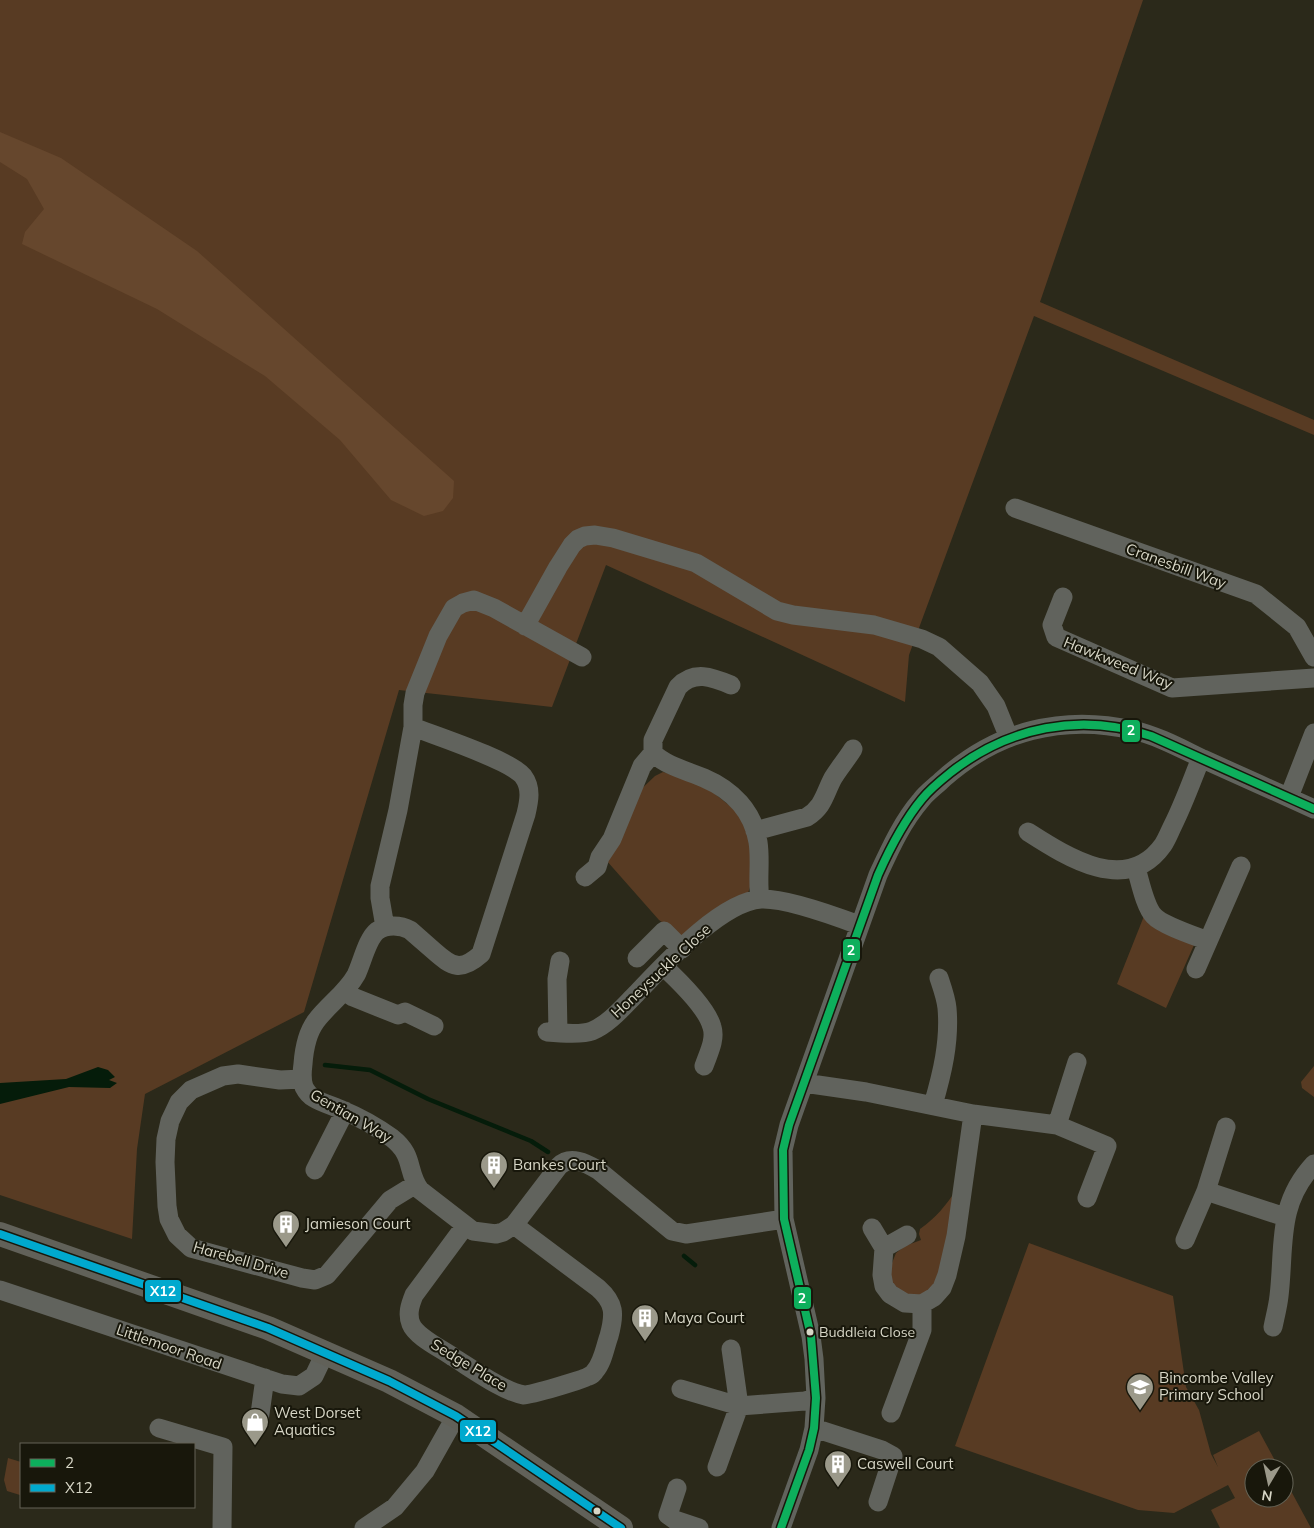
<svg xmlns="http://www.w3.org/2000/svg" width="1314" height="1528" font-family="Mulish,sans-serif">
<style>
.green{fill:#583b23}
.forest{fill:#66472d}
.water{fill:#051c0a}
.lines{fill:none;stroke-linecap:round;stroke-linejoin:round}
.stream{stroke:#051c0a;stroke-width:4.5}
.minor{stroke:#61635d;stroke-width:19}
.major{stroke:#616159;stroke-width:24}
.bus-1-casing{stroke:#18170b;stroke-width:11}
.bus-2-casing{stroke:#18170b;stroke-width:11}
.bus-1{stroke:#0daf5c;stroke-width:8}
.bus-2{stroke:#00a9ce;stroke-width:8}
.bus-dot{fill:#d7d6c6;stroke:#18170b;stroke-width:2}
.labels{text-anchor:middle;stroke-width:4;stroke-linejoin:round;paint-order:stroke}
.bus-label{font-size:14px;fill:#d7d6c6;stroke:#18170b;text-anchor:start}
.street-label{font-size:15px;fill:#d7d6c6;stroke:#18170b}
.poi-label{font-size:15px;fill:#d7d6c6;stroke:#18170b;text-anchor:start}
.line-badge{stroke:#18170b;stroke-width:2}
.badge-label{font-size:14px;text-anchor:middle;font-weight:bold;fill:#fff}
</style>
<rect width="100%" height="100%" fill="#2b291a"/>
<!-- green -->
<path class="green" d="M0 0H1143L1040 302 1314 420V435L1034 316 909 655 905 702 606 565 552 707 399 690 304 1012 145 1094 137 1149 132 1239 0 1195Z
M663 772 690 780 710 790 740 814 752 845 750 887 748 893 683 937 659 920 606 860 634 796 655 776Z
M1144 916 1194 945 1166 1008 1117 984Z
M1314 1066V1097L1302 1088 1301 1082Z
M957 1189 941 1276 924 1297 905 1295 892 1283 890 1273 892 1263 896 1253 905 1246 921 1240 919 1234 920 1229C936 1218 946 1205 957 1189Z
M1029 1243 1173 1296 1186 1387 1199 1410 1211 1454 1218 1467 1213 1455 1259 1431 1279 1468H1254V1498H1284V1478L1311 1528H1220L1211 1510 1235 1498 1228 1485 1174 1513 1138 1510 955 1446Z
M8 1458 21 1462 20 1495 7 1491 4 1480Z"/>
<!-- forest -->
<path class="forest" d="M0 132 61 158 197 251 454 481 453 498 443 511 424 516 391 500 340 440 265 376 157 309 22 244 25 232 44 209 27 179 0 162Z"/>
<!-- water -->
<path class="water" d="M98 1067 108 1070 115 1077 109 1080 117 1083 110 1088 69 1087 0 1104V1083L66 1079Z"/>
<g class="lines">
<!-- stream -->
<path class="stream" d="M325 1065 370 1070 428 1099 531 1141 548 1152
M684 1256 695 1265"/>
<!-- minor -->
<path class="minor" d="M1015 508 1256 594 1297 627 1314 657
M1063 597 1052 625 1056 637 1172 688 1314 678
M525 626 558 567 572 545 578 539 585 536 595 535 613 538 696 563 777 611 793 615 874 625 922 639 939 647 980 683 996 706 1009 738
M413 727C436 736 510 760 523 776 532 788 529 801 526 814L481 954C461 972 452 967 434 951 426 944 418 937 410 930 401 925 386 924 377 931 367 939 362 963 356 975 346 993 328 1005 316 1021 307 1033 304 1050 303 1064 302 1072 301 1079 304 1087 306 1091 310 1096 314 1098 322 1103 333 1106 342 1110 359 1117 377 1127 392 1138 415 1156 406 1171 420 1190L473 1231 496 1234 503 1232 514 1225 559 1166C570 1155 586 1163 598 1170L672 1231 686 1234 784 1219
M653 753C666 766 688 771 704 778 732 790 753 811 758 842 761 861 757 881 760 899
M1289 797 1314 733
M755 831 807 817C824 806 824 795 833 778 839 768 847 759 853 749
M1028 832C1067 857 1127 896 1163 845 1167 839 1170 831 1173 825 1184 803 1192 780 1201 758
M1136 868C1140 881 1145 907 1154 916 1162 925 1195 936 1208 941
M585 877 597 867 600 857 612 839 642 766 653 753V740L678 687C694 670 712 677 731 685
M385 927 380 898V886L398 810 413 727V705L415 693 438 636 454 608 463 603 474 600 494 608 582 657
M637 958 664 931 682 949
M663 966C677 979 707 1008 712 1027 716 1040 708 1054 704 1066
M1196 969 1241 866
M344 991 353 997 398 1015 405 1012 434 1026
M547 1032C558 1033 582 1035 592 1031 609 1024 623 1007 636 994 663 966 720 902 761 899 785 898 835 916 859 925
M558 1033 557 979 560 961
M302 1079 280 1080 238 1074 223 1076 191 1090 179 1102 170 1121 166 1139 165 1162 167 1206 169 1219 177 1235 191 1248 302 1278 315 1280 327 1275 390 1200 416 1184
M804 1083 866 1092 973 1114 1057 1125 1107 1146 1087 1198
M933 1105C942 1074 950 1042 947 1008 946 998 942 987 939 978
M1057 1125 1077 1062
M315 1170 345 1111
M1206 1191 1285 1217
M465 1226 414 1295C410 1305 407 1314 411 1324 416 1337 442 1349 453 1357 471 1368 504 1392 524 1395 528 1396 585 1379 589 1376 591 1376 594 1373 595 1371 603 1362 605 1347 609 1336 615 1314 615 1303 598 1288L514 1225
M872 1228 884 1248 882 1275 884 1286 890 1294 905 1303 922 1304 934 1297 942 1288 947 1275 956 1236 973 1114
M1185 1240 1206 1191 1226 1127
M884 1248 907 1235
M0 1290 282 1384 299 1386 314 1376 325 1353
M1273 1327C1275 1317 1278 1306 1279 1296 1285 1246 1276 1205 1314 1164
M681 1389 739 1406 805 1401 816 1398
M891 1413 922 1330V1304
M259 1421 265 1378
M159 1428 223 1447 222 1528
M814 1428 882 1450 893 1456 878 1502
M717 1467 739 1406 731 1349
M677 1488 668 1515 675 1520 699 1528
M364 1528 395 1507 425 1471 456 1416
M781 1528 809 1450 814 1428 816 1398 814 1359 811 1336 784 1219 783 1150 789 1125 878 875C890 849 902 822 921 800 927 792 936 786 943 779 997 731 1062 714 1133 730 1158 736 1180 748 1203 759 1240 776 1277 792 1314 809"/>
<!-- major -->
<path class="major" d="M0 1234 268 1328 389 1381 456 1416 621 1528"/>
<!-- bus-1 casing -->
<g class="bus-1-casing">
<path id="bus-1" d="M781 1528 809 1450 814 1428 816 1398 811 1336 784 1219 783 1150 789 1125 878 875C890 848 903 822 922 799 930 789 940 781 950 773 1008 727 1080 712 1151 736L1314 809"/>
</g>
<!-- bus-2 casing -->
<g class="bus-2-casing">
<path id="bus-2" d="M0 1234 268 1328 389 1381 456 1416 621 1528"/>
</g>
<!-- bus-1 -->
<use href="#bus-1" class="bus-1"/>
<!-- bus-2 -->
<use href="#bus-2" class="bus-2"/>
</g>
<!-- icons -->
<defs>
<g id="building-pin" transform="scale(1.4375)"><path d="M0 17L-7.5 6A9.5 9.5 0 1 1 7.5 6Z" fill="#9b998a" stroke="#18170b"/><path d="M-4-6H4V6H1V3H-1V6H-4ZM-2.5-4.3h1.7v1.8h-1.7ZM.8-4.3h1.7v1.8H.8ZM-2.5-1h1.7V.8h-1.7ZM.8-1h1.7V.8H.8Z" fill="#fff"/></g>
<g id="school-pin" transform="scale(1.4375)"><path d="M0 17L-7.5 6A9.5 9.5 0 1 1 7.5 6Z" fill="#9b998a" stroke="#18170b"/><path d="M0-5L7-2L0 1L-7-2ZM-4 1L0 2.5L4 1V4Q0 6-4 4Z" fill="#fff"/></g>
<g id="shop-pin" transform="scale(1.4375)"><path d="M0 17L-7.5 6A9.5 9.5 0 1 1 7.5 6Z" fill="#9b998a" stroke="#18170b"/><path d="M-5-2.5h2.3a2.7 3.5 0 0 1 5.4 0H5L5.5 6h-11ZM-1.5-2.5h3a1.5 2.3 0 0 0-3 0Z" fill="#fff"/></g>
</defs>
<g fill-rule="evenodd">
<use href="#building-pin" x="494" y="1165"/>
<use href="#building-pin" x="286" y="1224"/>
<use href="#building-pin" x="645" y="1318"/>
<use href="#school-pin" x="1140" y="1387"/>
<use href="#shop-pin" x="255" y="1422"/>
<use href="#building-pin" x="838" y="1464"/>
</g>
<!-- markers -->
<g class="bus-dot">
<circle cx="810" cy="1332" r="4.5"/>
<circle cx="597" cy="1511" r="4.5"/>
</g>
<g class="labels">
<!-- bus labels -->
<g class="bus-label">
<text x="819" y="1337">Buddleia Close</text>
</g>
<!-- street labels -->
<g class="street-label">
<text transform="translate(1176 566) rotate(20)" y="5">Cranesbill Way</text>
<text transform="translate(1118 663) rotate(22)" y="5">Hawkweed Way</text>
<text transform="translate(661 971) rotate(-43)" y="5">Honeysuckle Close</text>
<text transform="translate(351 1116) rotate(30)" y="5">Gentian Way</text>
<text transform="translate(241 1260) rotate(16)" y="5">Harebell Drive</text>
<text transform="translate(169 1347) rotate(19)" y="5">Littlemoor Road</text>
<text transform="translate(469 1365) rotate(31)" y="5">Sedge Place</text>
</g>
<!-- poi labels -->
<g class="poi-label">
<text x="513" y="1170">Bankes Court</text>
<text x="305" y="1229">Jamieson Court</text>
<text x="664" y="1323">Maya Court</text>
<text x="1159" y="1383">Bincombe Valley<tspan x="1159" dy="17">Primary School</tspan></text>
<text x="274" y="1418">West Dorset<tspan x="274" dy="17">Aquatics</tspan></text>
<text x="857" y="1469">Caswell Court</text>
</g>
</g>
<g class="line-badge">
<rect x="1121" y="719" width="20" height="24" rx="5" fill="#0daf5c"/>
<rect x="842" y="938" width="19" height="24" rx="5" fill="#0daf5c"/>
<rect x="144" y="1279" width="38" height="24" rx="5" fill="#00a9ce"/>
<rect x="793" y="1286" width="19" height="24" rx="5" fill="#0daf5c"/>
<rect x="459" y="1419" width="38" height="24" rx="5" fill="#00a9ce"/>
</g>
<g class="badge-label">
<text x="1131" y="735">2</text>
<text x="851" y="955">2</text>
<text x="163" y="1296">X12</text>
<text x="802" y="1303">2</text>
<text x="478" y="1436">X12</text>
</g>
<!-- legend -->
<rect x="20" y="1443" width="175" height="65" fill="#18170b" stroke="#646356"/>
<rect x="30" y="1459" width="25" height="8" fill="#0daf5c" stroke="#646356"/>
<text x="65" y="1468" font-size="15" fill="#d7d6c6">2</text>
<rect x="30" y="1484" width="25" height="8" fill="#00a9ce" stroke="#646356"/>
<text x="65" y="1493" font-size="15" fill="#d7d6c6">X12</text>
<!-- north arrow -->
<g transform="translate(1269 1483) rotate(189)"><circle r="24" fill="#18170b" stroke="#646356"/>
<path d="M0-4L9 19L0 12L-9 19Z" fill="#9b998a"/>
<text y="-8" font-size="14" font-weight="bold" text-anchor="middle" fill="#d7d6c6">N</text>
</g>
</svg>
